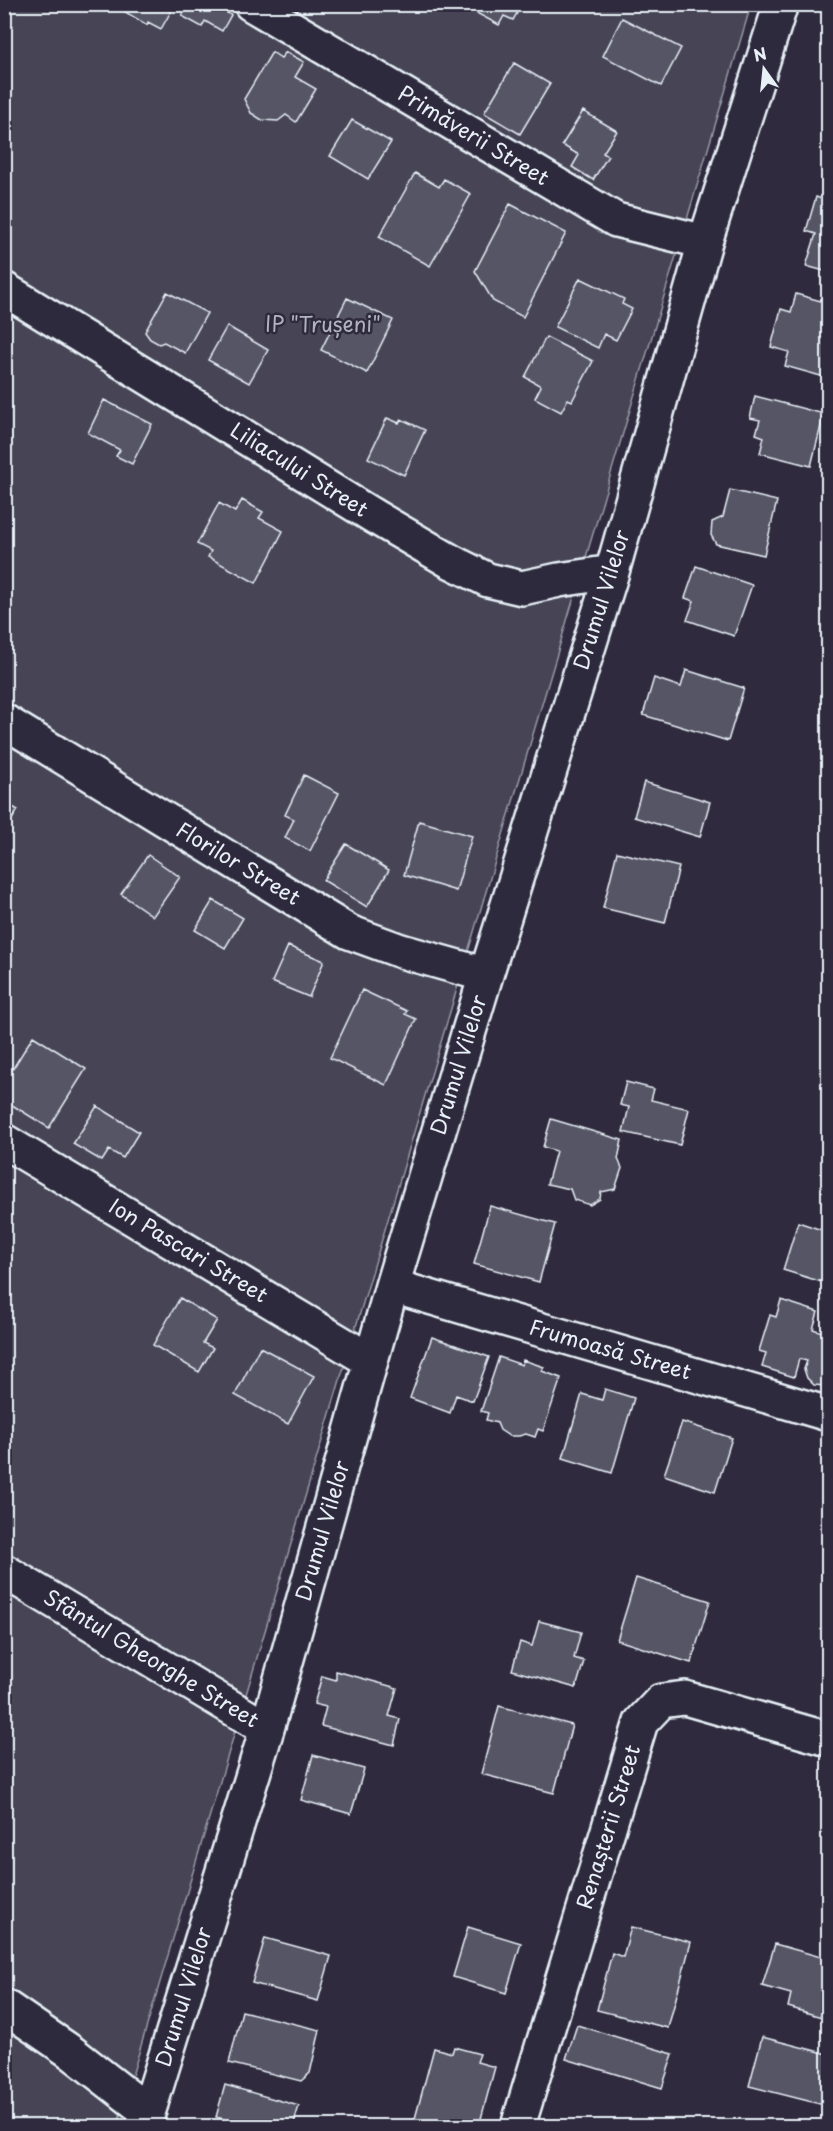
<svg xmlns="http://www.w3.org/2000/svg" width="833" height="2131" font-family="'Playpen Sans',sans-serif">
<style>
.green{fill:#464455;stroke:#979aa6;stroke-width:1.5}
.building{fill:#575565;stroke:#e8f1f8;stroke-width:1.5}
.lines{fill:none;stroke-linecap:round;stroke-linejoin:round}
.minor-casing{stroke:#e8f1f8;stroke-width:38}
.minor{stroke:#2f2a3d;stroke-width:33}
.labels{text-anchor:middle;stroke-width:5;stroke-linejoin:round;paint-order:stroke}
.street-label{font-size:21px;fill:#e8f1f8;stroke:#2f2a3d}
.park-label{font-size:21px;fill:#afb4bf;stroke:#2f2a3d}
</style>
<rect width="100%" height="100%" fill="#2f2a3d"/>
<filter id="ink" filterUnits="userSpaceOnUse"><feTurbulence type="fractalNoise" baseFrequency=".0167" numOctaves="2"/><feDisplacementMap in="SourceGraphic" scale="12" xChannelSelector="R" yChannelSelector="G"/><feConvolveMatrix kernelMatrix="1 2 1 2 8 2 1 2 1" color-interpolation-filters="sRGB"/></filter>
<g filter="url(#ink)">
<!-- green -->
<path class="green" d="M5 5H751L117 2126H5Z"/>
<!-- building -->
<path class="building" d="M112 4H172L174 6 161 29 148 22 147 25Z
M189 4H212L231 15 222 31 205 21 202 27 182 16Z
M469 4H522L513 20 504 16 499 25 467 8Z
M622 18 681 48 661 86 603 56Z
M272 52 281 58 286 52 304 62 295 77 316 89 296 122 286 115 278 121 262 120 251 113 244 99Z
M514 63 550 84 520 134 484 113Z
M583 111 617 131 603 153 608 156 593 180 572 167 579 155 562 145Z
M352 120 391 142 368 179 330 156Z
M415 173 439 187 444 179 471 194 430 266 379 237Z
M816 197 828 201V272L806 266 816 234 806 231Z
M510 204 566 233 523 317 493 301 475 271Z
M580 278 624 299 622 304 632 309 616 340 604 334 598 348 555 327Z
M167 292 207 313 185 353 164 342 159 344 150 339 145 332Z
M796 294 828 303V378L785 366 789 352 771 347 781 309 791 312Z
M347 298 393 320 367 373 321 350Z
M227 326 268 350 249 383 208 360Z
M546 337 593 361 572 401 568 399 561 412 535 398 541 386 525 377Z
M755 396 824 414 811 466 760 453 764 437 756 434 760 420 750 418Z
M104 400 152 424 132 464 116 456 120 450 88 433Z
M387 418 399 423 401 419 425 430 404 475 368 458Z
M730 490 777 501 764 555 716 544 711 535 712 522 723 517Z
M242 500 263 512 259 518 283 531 256 583 208 557 211 551 197 544 219 503 235 512Z
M696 566 752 585 734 636 687 620 694 601 685 598Z
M686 670 744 688 728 741 643 715 654 678 681 687Z
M304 775 339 793 310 851 285 838 294 819 285 815Z
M644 782 710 802 700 837 634 817Z
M4 802 18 810 4 832Z
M419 821 472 836 456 891 404 875Z
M346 844 389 870 367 907 323 880Z
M617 852 679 867 665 923 603 908Z
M148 855 180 877 153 916 121 894Z
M213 900 243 918 225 948 195 930Z
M288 946 324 961 309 997 272 982Z
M362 990 407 1011 405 1014 416 1019 386 1085 330 1058Z
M33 1036 86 1069 49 1128 4 1100V1083Z
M626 1082 654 1089 651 1100 689 1109 680 1145 623 1132 629 1107 620 1105Z
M97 1106 139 1132 123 1158 109 1150 102 1161 73 1144Z
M551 1119 622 1140 618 1159 622 1168 615 1189 601 1192 600 1199 590 1205 574 1200 570 1189 547 1184 556 1151 543 1147Z
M490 1206 555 1224 539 1282 474 1264Z
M798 1222 828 1232V1284L783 1270Z
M180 1298 217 1320 203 1343 213 1348 199 1372 153 1345Z
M781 1300 818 1312 813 1329 828 1334V1384L825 1386 814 1385 807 1378 804 1369 807 1361 799 1359 794 1377 762 1367 766 1353 759 1351 770 1315 776 1317Z
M432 1337 489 1357 473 1401 456 1395 450 1413 410 1398Z
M260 1347 314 1376 288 1424 235 1395Z
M499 1357 522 1365 523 1360 544 1367 542 1371 561 1378 543 1431 538 1429 535 1437 526 1434 519 1436H509L500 1430 497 1423 486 1420 488 1413 481 1411Z
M605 1389 634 1398 612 1473 563 1458 582 1394 602 1400Z
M682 1422 732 1438 715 1492 664 1475Z
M636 1578 710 1601 691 1663 617 1640Z
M539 1621 581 1632 574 1658 584 1661 576 1688 512 1670 520 1642 532 1646Z
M336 1671 397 1688 389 1716 400 1719 394 1745 321 1726 326 1707 314 1704 322 1676 336 1680Z
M499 1706 572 1725 554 1793 481 1774Z
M313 1755 364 1769 351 1814 301 1800Z
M468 1927 521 1943 506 1993 453 1977Z
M631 1927 691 1942 668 2028 597 2010 612 1953 623 1957Z
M265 1938 331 1956 318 2001 252 1983Z
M775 1944 828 1959V2019L788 2007 791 1994 762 1986Z
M242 2011 320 2030 310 2073 301 2081 229 2063Z
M577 2025 673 2054 662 2088 566 2059Z
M762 2037 828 2054V2106L749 2086Z
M454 2047 480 2054 477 2062 495 2067 479 2126H413L434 2048 452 2053Z
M225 2085 299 2106 293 2126H233L234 2122 216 2117Z"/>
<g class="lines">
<!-- minor casing -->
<g class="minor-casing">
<path id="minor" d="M251 4 616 220 705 242
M4 289 375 517 450 561 488 580 522 588 559 580 612 572
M4 721 349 932 401 951 486 975
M4 1141 371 1361
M392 1286 828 1414
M4 1571 267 1729
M4 2006 71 2052 148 2112
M144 2126 267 1729 392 1286 486 975 612 572 705 242 781 4
M518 2126 641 1722 661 1701 685 1698 828 1739"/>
</g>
<!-- minor -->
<use href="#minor" class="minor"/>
</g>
</g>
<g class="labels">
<!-- street labels -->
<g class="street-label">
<text transform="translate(473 136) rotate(31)" y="7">Primăverii Street</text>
<text transform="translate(299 470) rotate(32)" y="7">Liliacului Street</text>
<text transform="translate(602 600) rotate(-73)" y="7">Drumul Vilelor</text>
<text transform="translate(238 864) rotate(31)" y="7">Florilor Street</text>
<text transform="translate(459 1065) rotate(-73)" y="7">Drumul Vilelor</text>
<text transform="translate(188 1251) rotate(31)" y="7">Ion Pascari Street</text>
<text transform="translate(610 1350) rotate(16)" y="7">Frumoasă Street</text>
<text transform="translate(323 1531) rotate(-74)" y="7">Drumul Vilelor</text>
<text transform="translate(151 1659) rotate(31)" y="7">Sfântul Gheorghe Street</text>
<text transform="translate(609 1827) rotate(-73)" y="7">Renașterii Street</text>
<text transform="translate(184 1997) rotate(-73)" y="7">Drumul Vilelor</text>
</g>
<!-- park labels -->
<g class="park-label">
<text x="323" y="332">IP "Trușeni"</text>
</g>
</g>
<!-- margin -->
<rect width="833" height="2131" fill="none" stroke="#2f2a3d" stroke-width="24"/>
<rect x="12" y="12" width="809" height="2107" fill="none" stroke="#e8f1f8" stroke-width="2" filter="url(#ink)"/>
<!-- north arrow -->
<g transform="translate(764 69) rotate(345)" stroke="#2f2a3d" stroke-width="4.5" paint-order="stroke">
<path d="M0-4.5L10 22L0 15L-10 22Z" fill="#e8f1f8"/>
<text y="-9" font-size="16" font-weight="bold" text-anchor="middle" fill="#e8f1f8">N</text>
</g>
</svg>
